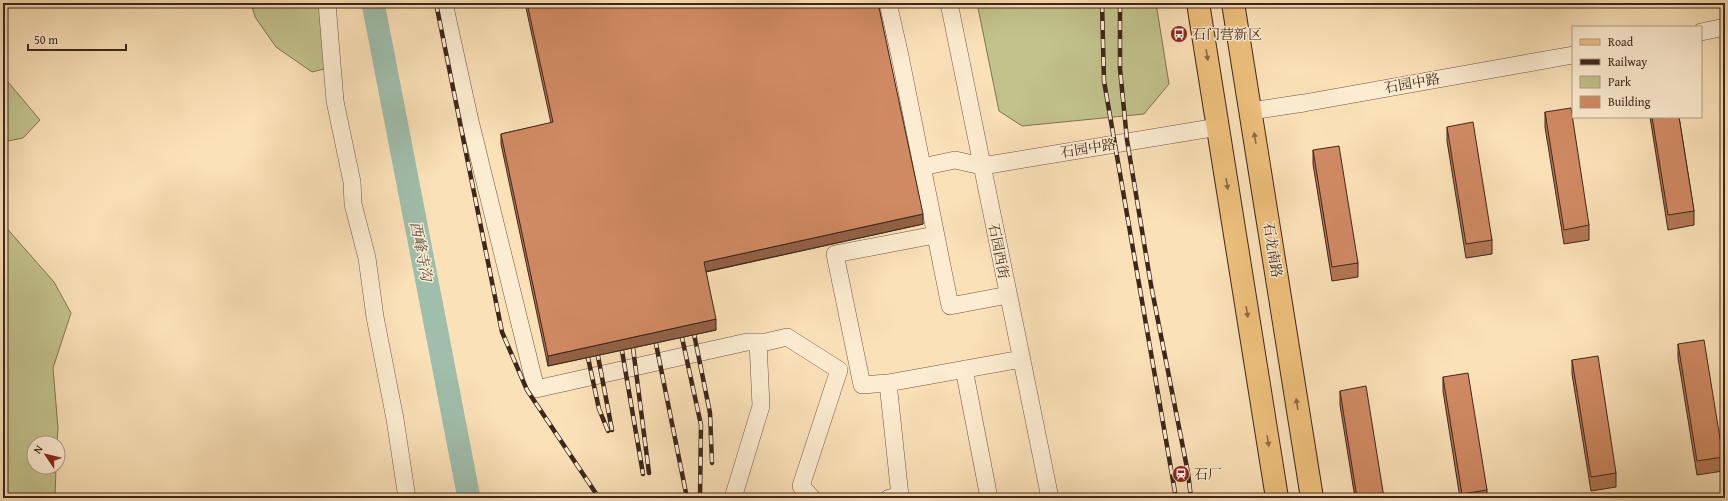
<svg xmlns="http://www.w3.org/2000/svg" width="1728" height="501" font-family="'Gentium Book Plus','Noto Serif SC',serif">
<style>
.green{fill:#c2c28c;stroke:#807453}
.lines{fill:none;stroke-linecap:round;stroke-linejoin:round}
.river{stroke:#9fbeac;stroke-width:23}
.minor-casing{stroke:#6d5542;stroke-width:18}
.major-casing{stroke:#3e261a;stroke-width:24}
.minor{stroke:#fcecd1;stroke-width:17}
.major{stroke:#eec07c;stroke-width:22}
.rail-casing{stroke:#3e261a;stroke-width:4.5}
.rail{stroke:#fcecd1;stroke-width:3;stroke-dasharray:9;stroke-linecap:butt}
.wall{fill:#b37755;stroke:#3e261a}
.shaded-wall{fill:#926145;stroke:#3e261a}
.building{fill:#d08a63;stroke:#3e261a}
.oneway{fill:#8d6b46}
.labels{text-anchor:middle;stroke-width:3;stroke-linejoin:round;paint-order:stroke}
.poi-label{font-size:14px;fill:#3e261a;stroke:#fcecd1;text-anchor:start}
.street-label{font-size:14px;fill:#3e261a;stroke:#fcecd1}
.water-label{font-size:15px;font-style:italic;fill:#564c3e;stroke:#fcecd1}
</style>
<rect width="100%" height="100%" fill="#fbe1b8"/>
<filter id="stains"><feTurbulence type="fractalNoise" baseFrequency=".005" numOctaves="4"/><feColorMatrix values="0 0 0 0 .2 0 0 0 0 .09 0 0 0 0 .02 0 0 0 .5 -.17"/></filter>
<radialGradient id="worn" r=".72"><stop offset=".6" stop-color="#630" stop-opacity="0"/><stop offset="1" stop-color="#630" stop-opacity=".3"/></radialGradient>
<!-- green -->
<path class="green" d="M251 3H324L332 67 312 72 276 47 255 17Z
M977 3H1156L1169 84 1144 114 1022 126 999 111Z
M3 76 40 120 23 138 3 142Z
M3 224 54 282 71 313 53 368 58 428 57 443H34V467H56L55 498H3Z"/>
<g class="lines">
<!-- river -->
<path class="river" d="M373 3 469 498"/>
<!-- minor casing -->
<g class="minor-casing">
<path id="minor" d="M327 3 335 101 352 182 353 204 367 258 375 317 395 419 407 498
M444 3 470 121 536 389 747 342H766L787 337 839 370 801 486 812 498
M888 3 900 56 950 306 1008 295
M949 3 1050 498
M1701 32 1725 27
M1251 111 1304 103 1573 55
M922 167 955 160 982 166 1218 127
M964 369 989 498
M888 383 862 385 835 254 935 235
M733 498 761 406 758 342
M889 498 900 496 888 383 1021 359"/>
</g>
<!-- major casing -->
<g class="major-casing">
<path id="major" d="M1198 3 1277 498
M1233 3 1312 498"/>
</g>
<!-- minor -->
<use href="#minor" class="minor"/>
<!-- major -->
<use href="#major" class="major"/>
<!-- rail casing -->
<g class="rail-casing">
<path id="rail" d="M436 3 502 332 527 390 599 498
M1102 3 1104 81 1176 498
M1120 3V69L1127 140 1151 285 1188 473 1191 498
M693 329 710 413 712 463
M681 333 701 425 700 498
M655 339 687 498
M621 345 643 474
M633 348 649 473
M597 351 612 430
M587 353 599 409 608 431"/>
</g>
<!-- rail -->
<use href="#rail" class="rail"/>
</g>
<!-- wall -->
<path class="wall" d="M525 3H878L923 224 706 272 716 330 548 366 501 144V134L551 123Z
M1545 112 1589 225V240L1564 244 1545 127Z
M1650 117H1679L1694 211V225L1668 230Z
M1447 127 1492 240V254L1466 258 1447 141Z
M1313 150 1358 263V277L1332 281 1313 164Z
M1678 344 1723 457V471L1697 475 1678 358Z
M1572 360 1616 473V487L1591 491 1572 374Z
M1443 377 1487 490V498H1460L1443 391Z
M1340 391 1384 498H1355L1340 405Z"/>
<!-- shaded-wall -->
<path class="shaded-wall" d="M923 214V224L704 272V262Z
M716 319V330L548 366V356Z"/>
<!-- building -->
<path class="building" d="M527 3H878L923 214 704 262 716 319 548 356 501 134 553 122Z
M1571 108 1589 225 1564 230 1545 112Z
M1652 117H1679L1694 211 1668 215Z
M1473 122 1492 240 1466 244 1447 127Z
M1339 146 1358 263 1332 267 1313 150Z
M1704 340 1723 457 1697 461 1678 344Z
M1598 356 1616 473 1591 477 1572 360Z
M1468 373 1487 490 1462 494 1443 377Z
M1366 386 1384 498H1357L1340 391Z"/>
<!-- one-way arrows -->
<defs><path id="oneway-solid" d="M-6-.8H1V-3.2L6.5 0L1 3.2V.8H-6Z"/></defs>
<g class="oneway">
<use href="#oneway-solid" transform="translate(1207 55) rotate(81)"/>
<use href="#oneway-solid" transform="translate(1255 138) rotate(-99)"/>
<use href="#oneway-solid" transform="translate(1227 184) rotate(81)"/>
<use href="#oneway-solid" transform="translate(1247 312) rotate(81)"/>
<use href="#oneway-solid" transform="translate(1297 404) rotate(-99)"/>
<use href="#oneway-solid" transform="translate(1268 441) rotate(81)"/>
</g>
<!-- icons -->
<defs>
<g id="bus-disc" transform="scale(0.9)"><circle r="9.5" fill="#8f2418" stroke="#fcecd1"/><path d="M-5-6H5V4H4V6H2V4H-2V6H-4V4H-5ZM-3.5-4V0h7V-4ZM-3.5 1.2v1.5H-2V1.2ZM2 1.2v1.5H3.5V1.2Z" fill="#fff"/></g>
<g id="station-disc" transform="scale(0.9)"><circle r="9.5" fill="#8f2418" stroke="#fcecd1"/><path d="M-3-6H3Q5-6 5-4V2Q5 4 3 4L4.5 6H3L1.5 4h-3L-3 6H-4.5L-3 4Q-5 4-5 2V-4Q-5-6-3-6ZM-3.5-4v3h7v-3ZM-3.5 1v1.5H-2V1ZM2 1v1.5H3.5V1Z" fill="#fff"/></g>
</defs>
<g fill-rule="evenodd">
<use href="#bus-disc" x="1179" y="34"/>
<use href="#station-disc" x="1181" y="474"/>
</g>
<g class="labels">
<!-- poi labels -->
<g class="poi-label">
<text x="1192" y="39">石门营新区</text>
<text x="1194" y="479">石厂</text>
</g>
<!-- street labels -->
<g class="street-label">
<text transform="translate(1412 83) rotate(-10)" y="5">石园中路</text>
<text transform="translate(1088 148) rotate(-9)" y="5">石园中路</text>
<text transform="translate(1273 250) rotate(81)" y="5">石龙南路</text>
<text transform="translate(999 251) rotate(79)" y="5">石园西街</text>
</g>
<!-- water labels -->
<g class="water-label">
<text transform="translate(421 251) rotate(79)" y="5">西峰寺沟</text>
</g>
</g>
<!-- margin -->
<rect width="1728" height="501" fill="none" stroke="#fbe1b8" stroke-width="16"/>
<rect x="4" y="4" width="1720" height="493" fill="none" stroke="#3e261a" stroke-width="2"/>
<rect x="8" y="8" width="1712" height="485" fill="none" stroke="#3e261a"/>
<!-- legend -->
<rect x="1572" y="26" width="130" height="92" fill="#fcecd1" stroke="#b09d88"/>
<rect x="1580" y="39" width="20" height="6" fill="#eec07c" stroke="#b09d88"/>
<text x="1608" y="46" font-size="12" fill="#3e261a">Road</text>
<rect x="1580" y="59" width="20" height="6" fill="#3e261a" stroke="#b09d88"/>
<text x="1608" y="66" font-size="12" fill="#3e261a">Railway</text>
<rect x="1580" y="76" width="20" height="12" fill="#c2c28c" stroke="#b09d88"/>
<text x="1608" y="86" font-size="12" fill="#3e261a">Park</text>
<rect x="1580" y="96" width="20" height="12" fill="#d08a63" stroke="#b09d88"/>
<text x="1608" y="106" font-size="12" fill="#3e261a">Building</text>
<!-- north arrow -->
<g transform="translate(46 455) rotate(305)"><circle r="19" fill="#fcecd1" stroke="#b09d88"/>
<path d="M0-3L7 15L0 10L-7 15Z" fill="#8f2418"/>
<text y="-6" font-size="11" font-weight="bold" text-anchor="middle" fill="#3e261a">N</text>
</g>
<!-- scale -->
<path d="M28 44v6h98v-6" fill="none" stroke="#3e261a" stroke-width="2"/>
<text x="34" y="44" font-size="12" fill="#3e261a" stroke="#fcecd1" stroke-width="3" paint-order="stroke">50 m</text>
<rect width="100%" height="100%" filter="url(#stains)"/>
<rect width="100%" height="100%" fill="url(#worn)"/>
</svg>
